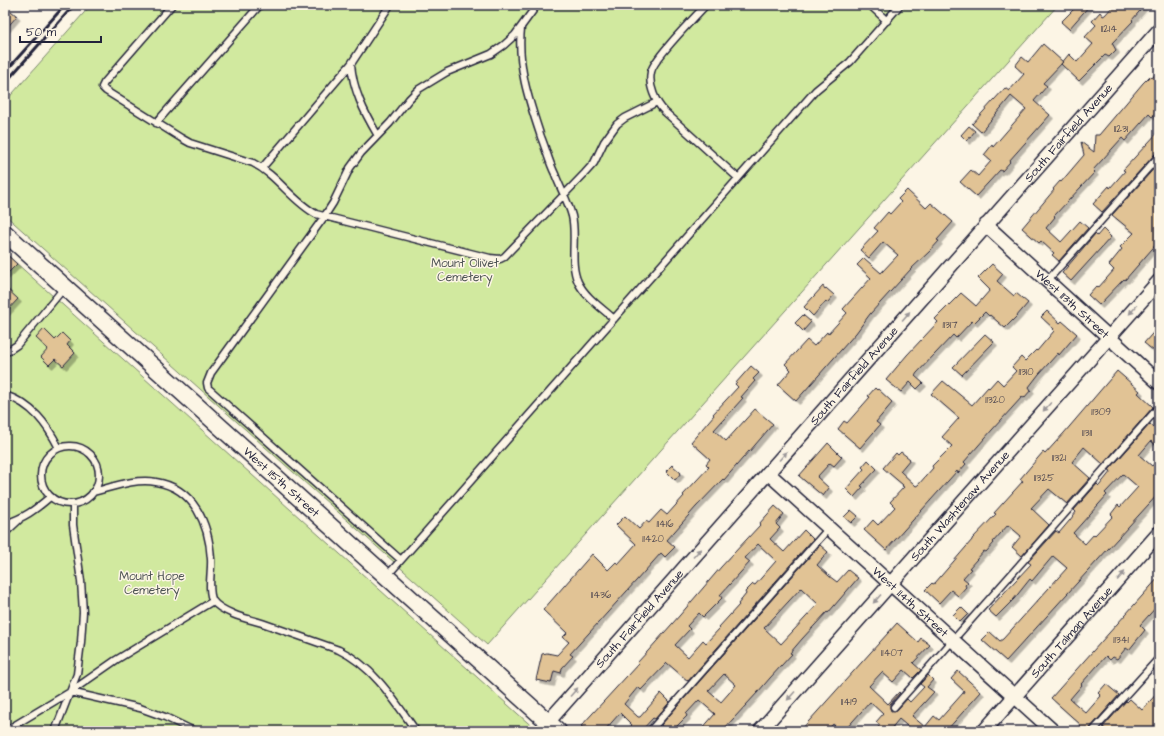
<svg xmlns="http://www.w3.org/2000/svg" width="1164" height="736" font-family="'Architects Daughter',sans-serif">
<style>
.green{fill:#d1e99f;stroke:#7a866d}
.building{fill:#e1c395;stroke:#22223b;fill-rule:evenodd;filter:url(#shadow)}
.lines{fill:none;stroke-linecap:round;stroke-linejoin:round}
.service-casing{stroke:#22223b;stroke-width:9}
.minor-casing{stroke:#22223b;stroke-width:16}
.tertiary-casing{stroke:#22223b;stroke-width:19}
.service{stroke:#fcf5e5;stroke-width:6}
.minor{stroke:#fcf5e5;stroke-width:13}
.tertiary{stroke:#fcf5e5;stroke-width:16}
.rail{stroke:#22223b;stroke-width:3}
.oneway{fill:#9a9698}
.labels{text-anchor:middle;stroke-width:3;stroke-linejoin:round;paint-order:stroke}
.number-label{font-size:10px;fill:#524a52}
.street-label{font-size:12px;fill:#22223b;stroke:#fcf5e5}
.park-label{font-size:12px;fill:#4e5454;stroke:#fcf5e5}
</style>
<defs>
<filter id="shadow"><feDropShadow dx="3.5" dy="3.5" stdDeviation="0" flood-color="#0004"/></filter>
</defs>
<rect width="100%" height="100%" fill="#fcf5e5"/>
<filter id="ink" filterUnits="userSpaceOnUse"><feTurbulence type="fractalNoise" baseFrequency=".025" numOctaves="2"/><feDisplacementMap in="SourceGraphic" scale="8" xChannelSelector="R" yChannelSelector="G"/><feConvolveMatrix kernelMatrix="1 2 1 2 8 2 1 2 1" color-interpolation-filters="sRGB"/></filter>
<g filter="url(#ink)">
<!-- green -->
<path class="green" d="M91 5H1058L487 645 5 215V102Z
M5 253 537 731H5Z"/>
<!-- building -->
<path class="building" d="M1078 5H1090L1069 29 1061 22Z
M1114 5H1145L1132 20 1133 21 1112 43 1116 50 1109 57 1105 55 1079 81 1061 64 1069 54 1077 62 1093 44 1085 37 1096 25 1092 21 1100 12 1103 16 1105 15Z
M5 6 17 16 5 30Z
M1043 44 1063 62 1043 83 1047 86 1034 101 1050 115 1009 161 1010 162 1002 171 1000 170 976 196 960 182 971 170 978 176 991 161 984 155 992 145 993 147 1026 109 1011 96 981 132 972 124 1005 88 1009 91 1024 74 1015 66 1022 57 1028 62Z
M1159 70V98L1155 102 1159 106V110L1152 117 1149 114 1125 141 1122 138 1093 170 1095 172 1054 216 1055 217 1046 228 1061 242 1080 221 1088 228 1059 261 1052 255 1054 253 1041 241 1039 243 1022 228 1054 190 1053 189 1060 181 1061 182 1084 155 1081 142 1094 152 1095 135H1099L1143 83 1150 76 1152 78Z
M969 126 975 131 967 141 961 135Z
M1159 131V152L1156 153 1102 212 1093 204 1109 186 1110 188 1125 171 1123 170Z
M1159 163V241L1125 280 1124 279 1099 305 1088 295 1096 286 1098 288 1114 270 1109 265 1122 249 1120 247 1134 233 1112 215Z
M907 190 926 208 931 203 953 222 937 240 939 241 930 251 911 269 870 314 856 333 796 401 778 385 791 370 785 364 807 340 814 346 827 332 828 334 847 313 843 309 871 278 857 265 864 258 881 273 898 255 883 242 869 258 860 250 878 231 874 228 888 212 890 214 901 202 898 199Z
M1103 229 1111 237 1071 281 1062 273 1095 234 1097 236Z
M5 253 17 264 5 276Z
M992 264 1003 274 997 281 1014 296 1016 293 1028 303 1016 317 1005 328 990 315 989 316 985 312 974 323 972 321 956 338 953 335 917 373 915 376 923 383 917 389 910 382 901 392 886 380 907 355 938 322 935 319 961 293 976 306 990 290 978 278Z
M823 286 825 289 826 288 834 295 827 303 826 301 813 316 804 307Z
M5 287 18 299 5 313Z
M1047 311 1060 323 1062 321 1077 334 1059 355 1058 353 1039 374 1029 387 1031 390 1024 398 1022 397 992 430 964 462 966 464 958 473 957 471 886 550 864 530 873 520 878 525 895 507 890 502 904 487 902 486 903 485 883 468 896 453 898 455 901 452 910 459 900 471 916 486 918 485 933 468 932 466 952 446 942 437 959 418 931 394 943 381 972 405 988 387 989 388 997 379 1003 385 1016 371 1012 367 1021 357 1025 361 1036 350 1037 351 1054 331 1053 330 1054 329 1041 317Z
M803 315 811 322 803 331 795 323Z
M1159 326V355L1144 343Z
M44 329 55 340 62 333 70 341 67 345 75 353 63 366 55 359 49 365 41 357 48 349 36 338Z
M985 334 994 342 962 375 953 367Z
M751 366 759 373 753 379 755 381 741 397 743 398 714 430 726 441 755 409 773 424 749 452V451L724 480 723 479 696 507 667 540 675 547 665 557 661 553 636 581 570 654 573 656 562 668 561 673 554 671 551 683 536 680 542 654 547 653 557 655 569 642 563 637 567 633 543 610 592 554 608 570 616 562 618 564 636 544 616 525 625 516 639 529 646 521 649 523 661 510 667 515 684 496 683 495 709 467 706 464 710 459 691 442 714 415 713 414 738 387 735 384Z
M1117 371 1140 391 1138 393 1153 407 1103 464 1084 447 1072 462 1090 478 1067 504 1049 489 1031 508 1049 525 1022 556 1012 547 1021 536 1008 525 993 542 994 543 986 552 984 551 969 568 971 569 963 578 968 582 965 585 966 587 958 596 951 590 939 603 925 590 932 583 933 584 935 583 972 540V539L996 514 994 513 1023 481 1020 479 1043 452 1045 454 1064 433Z
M875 388 877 390 878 389 892 402V403L876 422 880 425 860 448 838 429 844 421 847 423 870 397 868 396Z
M1150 424 1159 432V448L1151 441 1139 455 1152 466 1159 458V493L1006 661 982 640 990 632 1000 641 1003 639 1067 568 1053 556 1032 581 1030 579 1014 599 996 617 988 610 1031 564 1028 562 1056 531 1059 533 1070 520 1076 512 1074 510 1097 484 1099 486 1111 471 1109 470ZM1123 474 1138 487 1120 507 1118 505 1111 514 1113 516 1095 535 1094 534 1085 544 1073 533 1107 495 1105 493Z
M828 443 842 457 834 466 830 463 817 477 829 488 823 496 799 476Z
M868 460 877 469 861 486 863 487 854 497 846 489 864 469 862 467Z
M672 465 681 473 675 480 666 471Z
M775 506 784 514 776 524 780 528 770 539 784 552 804 530 813 539 688 681 667 663 641 690 638 687 624 704 638 717H640L661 693 670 702 655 719 653 718 641 731H626L632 725 620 713 604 731H587L581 726 638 664 637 663 648 651 680 615 721 567 760 525 759 524ZM758 544 776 561 755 585 753 584 745 592 746 594 738 604 739 605 719 627 720 628 706 643 703 640 688 657 675 645 690 629 687 626 699 613 703 617 722 598 720 595 750 562 745 558Z
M851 510 858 516 851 523 844 517Z
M820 545 828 552 817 565 829 576 837 582 848 570 858 578 828 613 827 612 802 639 790 653 792 654 770 678 758 692 722 731H700L715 714 699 700 686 714 687 716 672 731H667L661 725ZM801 588 818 604 781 644 764 628ZM724 674 736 685 721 702 708 691Z
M1159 577V604L1140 625 1145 630 1129 650 1126 648 1117 659 1113 657 1110 660 1106 656 1081 684 1082 685 1070 699 1086 713 1101 696 1098 693 1106 684 1119 695 1090 728 1089 731H1075L1081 725 1051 698Z
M961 607 968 614 960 622 953 615Z
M897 623 918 642 921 638 930 645 913 663 921 670 913 678 904 670 893 682 882 672 869 686 888 704 899 692 900 693 890 704V708L891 711 897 710 907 699 910 702 924 687 920 684 928 675 933 680 927 687 934 692 912 716 925 727 934 716 939 720 963 693 964 691 951 679 958 671 981 692 946 731H913L899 719 889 731H875L880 725 876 722 883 714 870 702 844 731H841L833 724 827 731H800Z
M1159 691V726L1154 731H1108L1103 727 1126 701 1127 702 1130 699 1142 710Z"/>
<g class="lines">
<!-- service casing -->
<g class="service-casing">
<path id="service" d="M172 5 104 83 102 87 106 91 181 138 190 143 253 163C277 175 292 201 316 214L490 258 500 259 504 257 585 173 594 163 604 142 617 124 625 118 657 102
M706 5C695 17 653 59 651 72 648 86 656 103 665 112L738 178
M870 5 887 21
M521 28C517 66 529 101 541 137 546 149 549 162 555 174 560 188 568 201 572 216 577 236 569 263 578 282 585 297 602 308 614 319
M351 64C353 90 364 112 377 134
M156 123 260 5
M262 168 351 64 390 5
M1047 281 1159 156
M5 353 17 345 64 288
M5 395C32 404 47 424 59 448
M41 475a29 29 0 1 1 58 0a29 29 0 1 1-58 0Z
M93 492C113 487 135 478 156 482 194 488 209 524 211 559 212 570 207 591 213 601 217 607 226 611 233 614 242 618 252 620 262 623 288 632 313 641 339 650 373 666 395 701 416 731
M5 524C24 518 35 510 50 497
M5 533 19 520
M401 560 208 388 207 383 211 373 324 217 333 203 350 168 361 153 390 123 409 99 419 89 447 72 491 54 504 45 515 35 537 5
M386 577 816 90 850 62 900 5
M70 692 140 708 165 717 194 731
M894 707 1159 407
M5 731 70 692 116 660 213 601
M55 731 77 674 81 642 83 612 81 581 73 525V504
M540 731 547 723
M650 731 829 528
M1093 731 1159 658"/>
</g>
<!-- minor casing -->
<g class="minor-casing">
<g id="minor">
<path id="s1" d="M986 225 1159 383"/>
<path id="s2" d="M768 473 1053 731"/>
<path id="s3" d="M548 722 1159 30"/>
<path id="s4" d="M760 731 1159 281"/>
<path id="s5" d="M984 731 1159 533"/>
</g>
</g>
<!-- tertiary casing -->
<g class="tertiary-casing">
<g id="tertiary">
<path id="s6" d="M5 233 558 731"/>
</g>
</g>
<!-- service -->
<use href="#service" class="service"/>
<!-- minor -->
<use href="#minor" class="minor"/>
<!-- tertiary -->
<use href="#tertiary" class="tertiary"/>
<!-- rail -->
<path class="rail" d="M5 72 65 5
M5 83 74 5"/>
</g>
<!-- one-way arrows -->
<defs><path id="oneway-solid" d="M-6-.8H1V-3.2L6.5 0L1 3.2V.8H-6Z"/></defs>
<g class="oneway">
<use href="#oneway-solid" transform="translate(1133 310) rotate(132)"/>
<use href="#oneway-solid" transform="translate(906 316) rotate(-49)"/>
<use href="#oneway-solid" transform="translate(1047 407) rotate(132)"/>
<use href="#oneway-solid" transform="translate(783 456) rotate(-49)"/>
<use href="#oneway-solid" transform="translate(697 553) rotate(-48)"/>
<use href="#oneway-solid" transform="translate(1121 576) rotate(-49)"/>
<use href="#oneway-solid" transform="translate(877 599) rotate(132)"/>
<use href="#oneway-solid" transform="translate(574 692) rotate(-48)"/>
<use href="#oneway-solid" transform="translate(791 696) rotate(132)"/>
</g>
</g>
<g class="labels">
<!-- number labels -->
<g class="number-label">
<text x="1109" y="32">11214</text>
<text x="1121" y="132">11231</text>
<text x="950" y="328">11317</text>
<text x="1026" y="375">11310</text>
<text x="995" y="403">11320</text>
<text x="1101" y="415">11309</text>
<text x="1087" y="436">11311</text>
<text x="1059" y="461">11321</text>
<text x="1044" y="481">11325</text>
<text x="665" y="527">11416</text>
<text x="653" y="542">11420</text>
<text x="601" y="598">11436</text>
<text x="1121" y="643">11341</text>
<text x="892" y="656">11407</text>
<text x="849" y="705">11419</text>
</g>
<!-- street labels -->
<g class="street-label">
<text dy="4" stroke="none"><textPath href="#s3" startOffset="786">South Fairfield Avenue</textPath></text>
<text dy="4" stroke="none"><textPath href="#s1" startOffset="117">West 113th Street</textPath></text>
<text dy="4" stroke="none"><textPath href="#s3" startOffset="462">South Fairfield Avenue</textPath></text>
<text dy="4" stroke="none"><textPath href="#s6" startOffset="372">West 115th Street</textPath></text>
<text dy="4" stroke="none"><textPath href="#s4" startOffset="301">South Washtenaw Avenue</textPath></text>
<text dy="4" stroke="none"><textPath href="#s2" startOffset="192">West 114th Street</textPath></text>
<text dy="4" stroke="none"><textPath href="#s3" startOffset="138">South Fairfield Avenue</textPath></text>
<text dy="4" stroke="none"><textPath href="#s5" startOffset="132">South Talman Avenue</textPath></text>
</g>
<!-- park labels -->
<g class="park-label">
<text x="465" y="267">Mount Olivet<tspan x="465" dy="14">Cemetery</tspan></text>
<text x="152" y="580">Mount Hope<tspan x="152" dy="14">Cemetery</tspan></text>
</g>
</g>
<!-- margin -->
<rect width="1164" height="736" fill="none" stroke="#fcf5e5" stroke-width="20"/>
<rect x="10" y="10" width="1144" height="716" fill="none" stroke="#22223b" stroke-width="1.5" filter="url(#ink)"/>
<!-- scale -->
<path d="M20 36v6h81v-6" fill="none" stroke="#22223b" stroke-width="2"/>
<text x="26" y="36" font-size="12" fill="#22223b" stroke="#fcf5e5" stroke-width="3" paint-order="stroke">50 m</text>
</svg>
